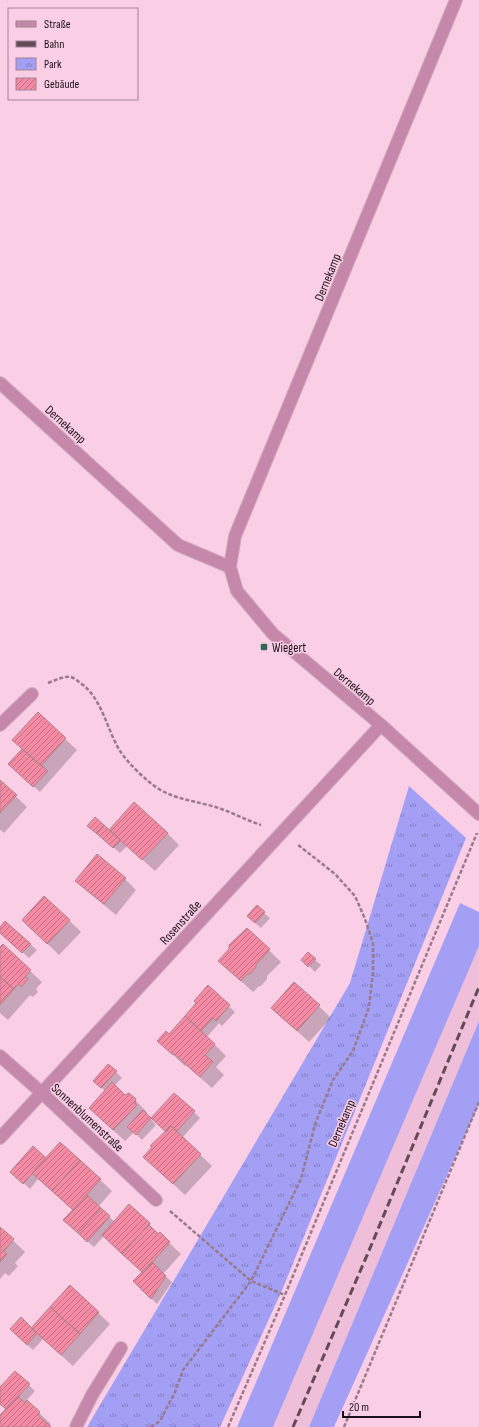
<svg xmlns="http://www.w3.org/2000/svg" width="479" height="1427" font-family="'Sofia Sans Condensed',sans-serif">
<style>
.built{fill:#efbed8}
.grass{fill:#a39ff5}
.park{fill:url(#park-tufts)}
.shadow{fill:#0003}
.building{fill:url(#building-hatch);stroke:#af838c}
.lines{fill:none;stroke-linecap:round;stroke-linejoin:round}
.minor-casing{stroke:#d2acc1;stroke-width:14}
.path{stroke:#997a8b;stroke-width:2.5;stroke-dasharray:4 2;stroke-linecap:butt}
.minor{stroke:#c588aa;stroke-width:12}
.rail{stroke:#624b57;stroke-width:3;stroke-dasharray:8 4;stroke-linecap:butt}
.poi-dot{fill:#2f6952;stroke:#facfe6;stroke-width:1.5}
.labels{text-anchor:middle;stroke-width:3;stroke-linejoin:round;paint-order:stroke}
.street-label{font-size:13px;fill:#1d0f17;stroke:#facfe6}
.poi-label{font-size:13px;fill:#1d0f17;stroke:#facfe6;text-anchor:start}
</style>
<defs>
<pattern id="park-tufts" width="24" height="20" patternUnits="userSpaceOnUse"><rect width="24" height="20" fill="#a39ff5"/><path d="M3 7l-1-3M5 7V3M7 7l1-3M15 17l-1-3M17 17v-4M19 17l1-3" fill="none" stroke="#8480c5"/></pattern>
<pattern id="building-hatch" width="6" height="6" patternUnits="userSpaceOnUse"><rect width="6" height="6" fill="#f48aa3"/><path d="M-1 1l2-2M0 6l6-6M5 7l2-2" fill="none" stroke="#c56f84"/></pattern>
</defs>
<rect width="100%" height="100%" fill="#facfe6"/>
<!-- built -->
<path class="built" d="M479 946V1021L309 1427H273Z"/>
<!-- grass -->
<path class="grass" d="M460 903 479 912V946L273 1427H237Z
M479 1021V1104L334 1427H309Z"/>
<!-- park -->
<path class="park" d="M409 786 466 838 283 1288 220 1427H87L350 983Z"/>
<!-- shadow -->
<path class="shadow" d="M38 714 77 750 40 792 9 764 23 749Z
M0 781 27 807 4 833 1 830 0 831Z
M95 831 167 833 179 845 155 871 127 846 120 853Z
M125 879 136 890 116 915 88 892 76 881Z
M45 897 81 932 59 955 23 920Z
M264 913 270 918 261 928 254 922Z
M5 922 37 950 29 958 0 932V928Z
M247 929 281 962 267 976V979L261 986H259L253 992 231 972Z
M3 946 42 982 36 989 38 992 33 997 30 995 8 1020 0 1013V949Z
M315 960 321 965 315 972 308 965Z
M295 983 331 1018 309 1042 284 1019Z
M208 987 235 1012 222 1026 219 1023 207 1037 226 1056 216 1067 224 1075 212 1088 186 1065 185 1066 170 1052 169 1035 198 1003Z
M116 1072 122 1078 114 1086 125 1096 135 1100 147 1112V1115L156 1125 142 1140 134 1132 125 1141 101 1119 105 1091 94 1080Z
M194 1112 200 1118 182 1138 212 1166 185 1195 144 1157 167 1132 158 1124Z
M60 1143 112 1191 98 1207 115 1222 129 1206 181 1254 163 1274 172 1282 157 1304 134 1281 143 1272 104 1236 94 1247 70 1226 73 1210 38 1179 30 1189 17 1177 46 1159Z
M0 1228 25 1252 15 1263 18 1266 9 1276 5 1273 0 1279Z
M70 1286 110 1324 73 1366 43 1339 33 1350 17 1335 31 1329Z
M15 1372 35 1391 26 1401 51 1424 50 1426V1427H0V1417L7 1409 0 1403V1386L1 1387Z"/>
<!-- building -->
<path class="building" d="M38 712 66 738 41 766 12 740Z
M22 749 48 771 33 787 8 764Z
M0 780 17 795 0 813Z
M134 802 168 833 142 860 109 830Z
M95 817 104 825 96 833 87 826Z
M104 825 121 840 113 848 96 833Z
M97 854 126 878 104 904 75 881Z
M44 896 70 920 47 944 22 920Z
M257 905 265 912 255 923 247 916Z
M5 921 31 944 22 953 0 933V927Z
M247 928 270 949 256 965V967L250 974H247L241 981 218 961 229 949V945Z
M3 944 31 970 25 977 28 979 21 987 18 984 14 989 0 977V947Z
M308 952 316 959 308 967 301 960Z
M0 977 14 989 0 1005Z
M294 982 320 1005 297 1031 271 1008Z
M208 985 230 1005 216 1021 213 1018 201 1031 185 1016 196 1003 194 1001Z
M185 1016 215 1044 205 1055 213 1062 200 1077 174 1054 173 1055 157 1041 166 1031 169 1034Z
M108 1064 117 1071 101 1088 93 1081Z
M112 1082 125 1095 129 1093 136 1099 135 1104 137 1105 113 1130 89 1108Z
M174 1093 195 1111 177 1131 171 1126 166 1132 151 1118Z
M143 1110 151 1118 136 1135 127 1127Z
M171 1126 201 1154 173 1184 143 1157 152 1147 150 1146Z
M60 1142 80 1160 52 1191 32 1173Z
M33 1146 46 1158 23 1184 10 1172Z
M80 1160 101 1179 73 1210 52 1191Z
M87 1195 101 1208 78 1233 63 1220Z
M129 1204 150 1223 122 1254 102 1235Z
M101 1208 110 1216 87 1242 78 1233Z
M150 1223 149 1225 158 1234 160 1232 170 1242 143 1273 122 1254Z
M0 1227 14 1239 4 1251 7 1254 0 1262Z
M152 1262 166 1276 151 1299 133 1281Z
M70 1285 99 1312 80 1334 50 1307Z
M50 1307 80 1334 61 1355 31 1328Z
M21 1317 37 1333 27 1345 10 1329Z
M15 1371 30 1384 6 1409 0 1404V1387Z
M18 1396 25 1403 27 1400 40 1412 38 1415 51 1427H0V1415Z"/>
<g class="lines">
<!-- minor casing -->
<g class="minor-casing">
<path id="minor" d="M456 0 235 536 230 567 237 591 273 634 381 725 479 814
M0 383 178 545 230 567
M0 725 32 694
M0 1056 42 1093 156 1200
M0 1138 381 725
M76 1427 92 1395 121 1348"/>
</g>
<!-- path -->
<path class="path" d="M48 683C56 680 63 676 71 677 74 678 77 680 79 682 102 697 106 728 120 751 128 763 146 781 159 789 176 799 190 800 208 805 226 809 243 819 261 825
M170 1211 251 1281 285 1295
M151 1427 160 1421 175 1392 183 1370 251 1281 301 1179 315 1124 333 1080 353 1051 369 1007 373 972V943L365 919 355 896 335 874 297 844
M228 1427 285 1295 477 833
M344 1427 479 1102"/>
<!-- minor -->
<use href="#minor" class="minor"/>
<!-- rail -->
<path class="rail" d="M293 1427 368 1253 479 987"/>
</g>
<!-- markers -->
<rect class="poi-dot" x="260" y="643" width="8" height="8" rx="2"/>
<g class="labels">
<!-- street labels -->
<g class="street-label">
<text transform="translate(327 277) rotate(-68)" y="5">Dernekamp</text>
<text transform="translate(66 424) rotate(42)" y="5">Dernekamp</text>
<text transform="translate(355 686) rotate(40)" y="5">Dernekamp</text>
<text transform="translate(180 922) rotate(-48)" y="5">Rosenstraße</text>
<text transform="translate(88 1117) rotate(43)" y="5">Sonnenblumenstraße</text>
<text transform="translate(341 1123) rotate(-67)" y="5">Dernekamp</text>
</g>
<!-- poi labels -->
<g class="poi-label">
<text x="272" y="652">Wiegert</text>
</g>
</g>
<!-- legend -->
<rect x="8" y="8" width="130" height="92" fill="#facfe6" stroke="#a28293"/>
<rect x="16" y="21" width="20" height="6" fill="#c588aa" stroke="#a28293"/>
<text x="44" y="28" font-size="12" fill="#1d0f17">Straße</text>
<rect x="16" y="41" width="20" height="6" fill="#624b57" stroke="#a28293"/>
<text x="44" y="48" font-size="12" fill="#1d0f17">Bahn</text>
<rect x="16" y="58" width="20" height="12" fill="url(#park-tufts)" stroke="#a28293"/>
<text x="44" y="68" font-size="12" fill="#1d0f17">Park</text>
<rect x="16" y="78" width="20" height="12" fill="url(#building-hatch)" stroke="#a28293"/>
<text x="44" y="88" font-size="12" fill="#1d0f17">Gebäude</text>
<!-- scale -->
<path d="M343 1411v6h77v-6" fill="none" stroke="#1d0f17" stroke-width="2"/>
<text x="349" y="1411" font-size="12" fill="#1d0f17" stroke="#facfe6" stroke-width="3" paint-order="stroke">20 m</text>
</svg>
